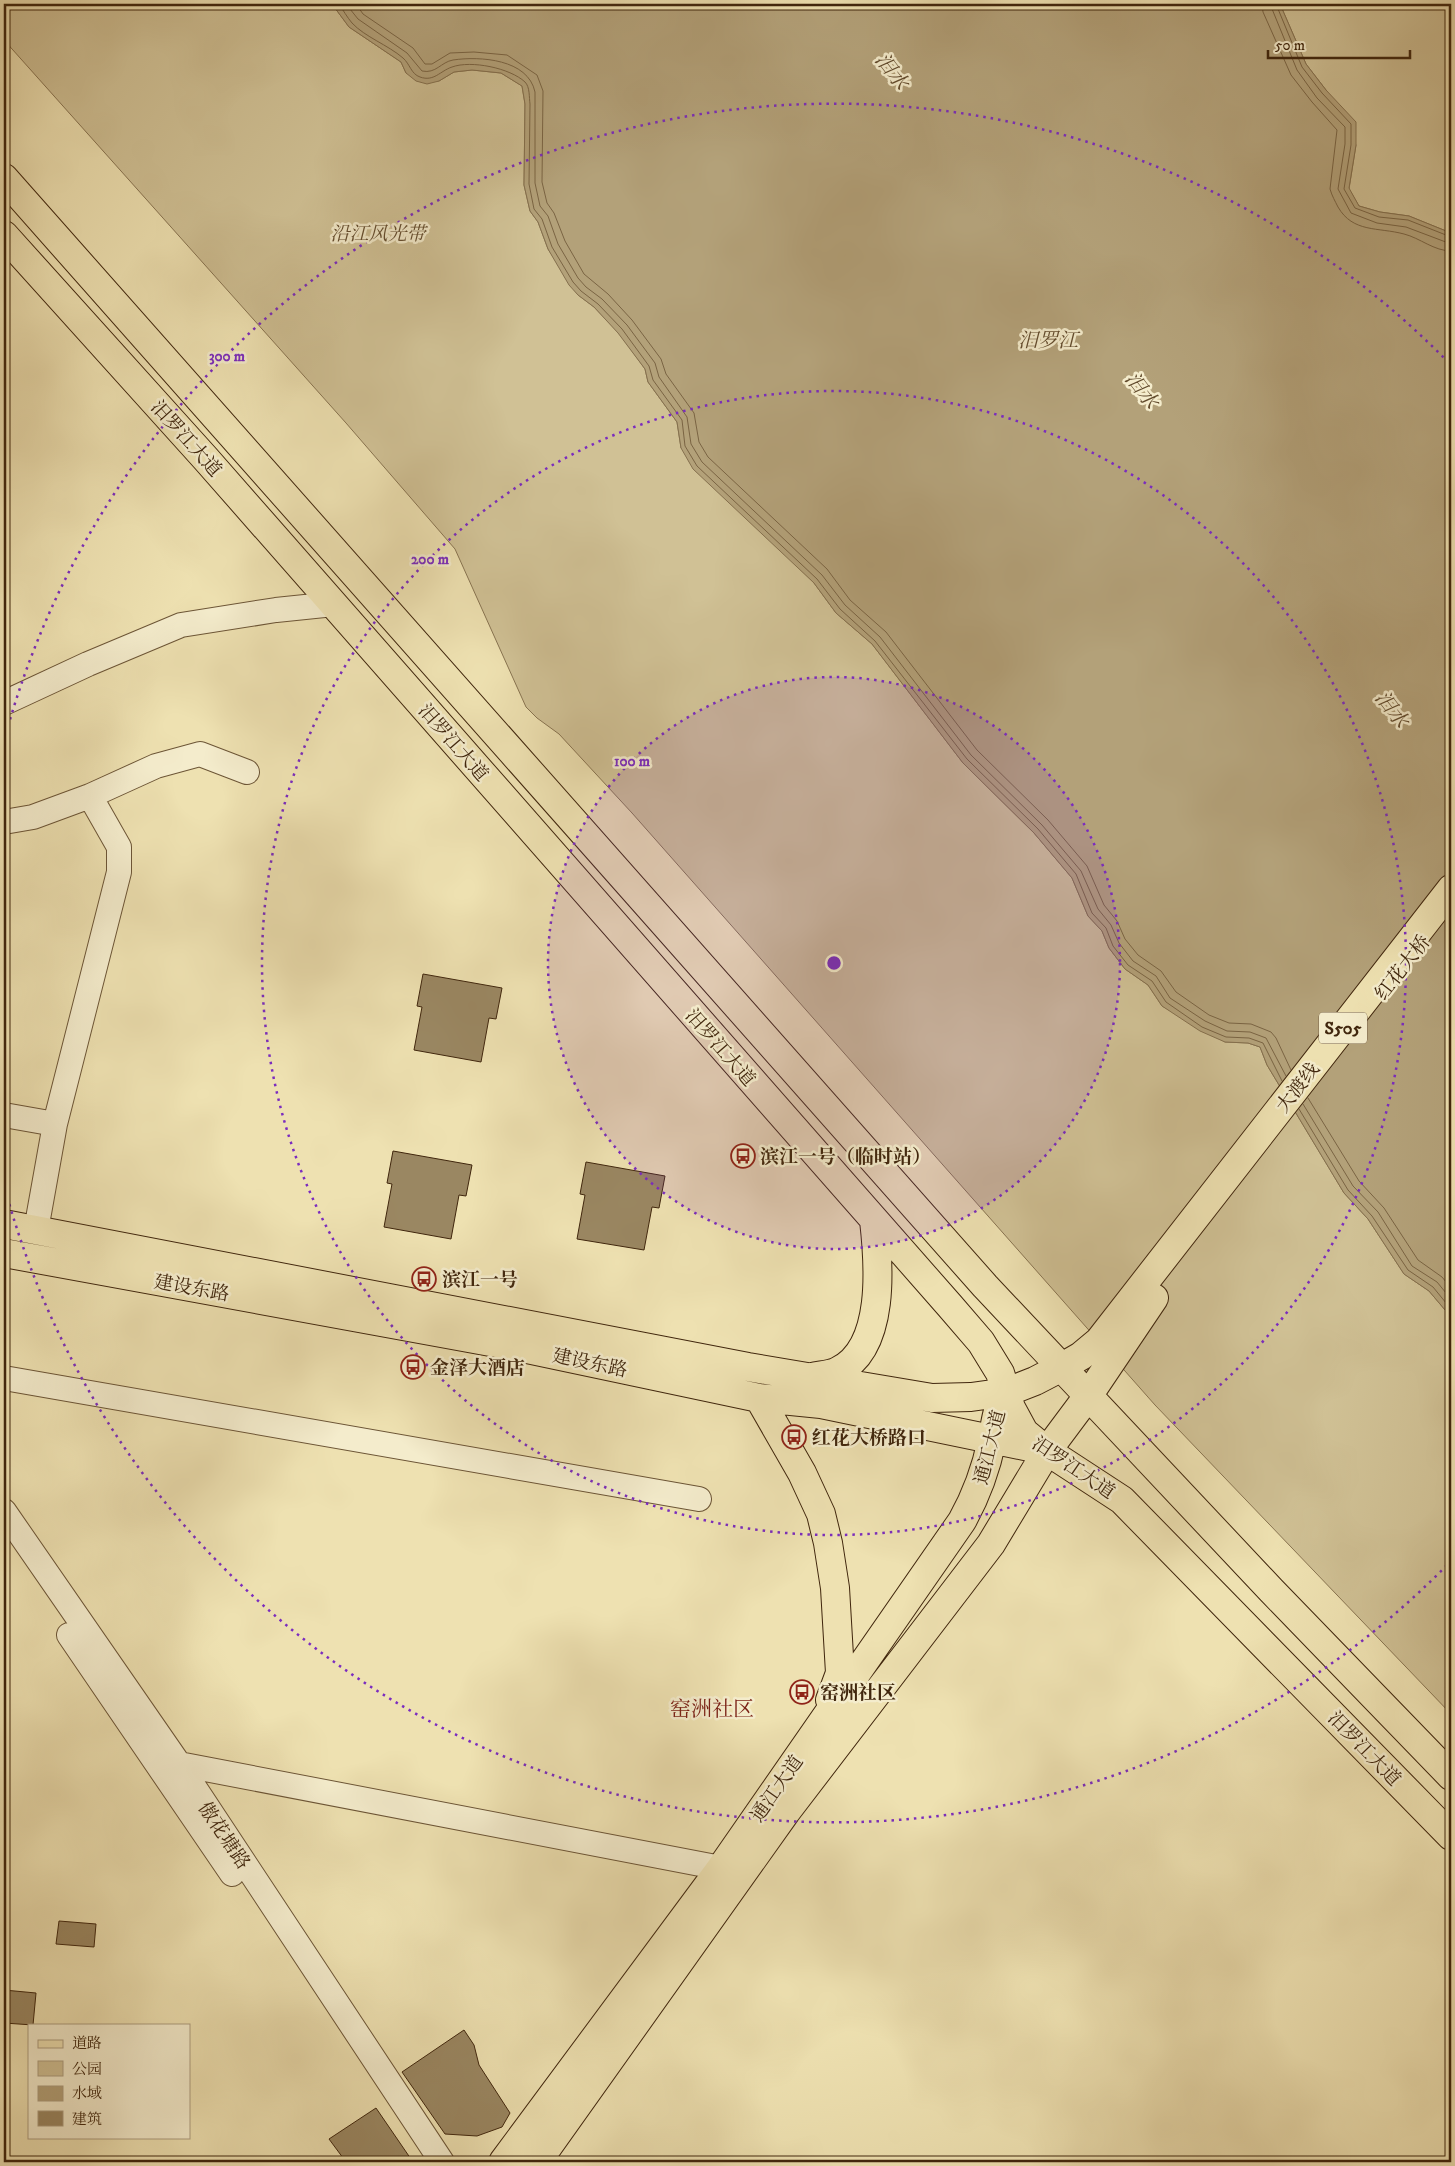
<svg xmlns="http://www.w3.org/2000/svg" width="1455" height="2166" font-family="'IM FELL DW Pica','Noto Serif SC',serif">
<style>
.green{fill:#d0c195;stroke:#887451}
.water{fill:#b3a179;stroke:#85704e}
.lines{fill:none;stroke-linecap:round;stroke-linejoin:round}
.shore{stroke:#7a6443;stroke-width:1}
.building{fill:#9a8762;stroke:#40260d}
.minor-casing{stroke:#6c5536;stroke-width:26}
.major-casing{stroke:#40260d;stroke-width:30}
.minor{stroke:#f4eccc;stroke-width:24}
.major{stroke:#eee1b1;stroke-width:28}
.ring{fill:none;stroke:#7b2cbf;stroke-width:2.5;stroke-dasharray:2.5 5}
.labels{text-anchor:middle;stroke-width:5;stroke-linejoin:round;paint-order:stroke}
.shield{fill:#f4eccc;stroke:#766146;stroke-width:1}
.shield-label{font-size:18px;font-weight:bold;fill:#40260d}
.park-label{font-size:19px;font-style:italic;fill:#644d2f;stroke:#f4eccc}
.street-label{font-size:19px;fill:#40260d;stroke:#f4eccc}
.poi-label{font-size:19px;font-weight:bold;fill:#40260d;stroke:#f4eccc;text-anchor:start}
.water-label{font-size:20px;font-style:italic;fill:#624b2d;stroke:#f4eccc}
.quarter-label{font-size:21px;fill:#7a1f14;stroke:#f4eccc}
.centre{fill:#7b2cbf;stroke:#f4eccc;stroke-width:2.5}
.ring-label{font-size:15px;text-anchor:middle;font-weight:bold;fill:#7b2cbf;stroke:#f4eccc;stroke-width:5;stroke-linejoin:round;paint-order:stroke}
</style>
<rect width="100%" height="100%" fill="#eee1b1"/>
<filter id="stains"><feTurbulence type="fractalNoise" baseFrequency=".004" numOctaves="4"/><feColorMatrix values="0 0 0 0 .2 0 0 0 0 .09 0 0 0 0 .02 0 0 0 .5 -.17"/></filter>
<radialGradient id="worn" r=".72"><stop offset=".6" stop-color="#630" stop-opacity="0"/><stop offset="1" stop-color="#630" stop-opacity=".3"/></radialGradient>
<!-- green -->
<path class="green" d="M4 4H332L349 27 401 62 406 73 439 81 454 72 472 70 501 73 522 86 525 104 524 185 530 211 538 222 548 249 578 295 594 307 619 333 645 369 648 382 677 422 681 448 814 583 836 613 872 644 963 763 1034 833 1072 878 1088 916 1102 931 1109 948 1125 969 1148 985 1162 1006 1225 1042 1248 1043 1260 1047 1267 1065 1344 1193 1368 1219 1404 1274 1429 1291 1451 1317V1714L1155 1405 632 813 559 734 537 718 526 707 455 549 346 423 4 40Z
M1280 4H1451V233L1409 216 1380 212 1359 206 1349 189 1356 145 1326 90 1306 64Z"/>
<!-- water -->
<path class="water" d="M332 4H1280L1306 64 1326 90 1356 122V145L1349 188 1359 206 1380 212 1409 216 1451 233V1317L1429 1291 1404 1274 1368 1219 1344 1193 1267 1065 1260 1047 1248 1043 1225 1042 1200 1031 1162 1006 1148 985 1125 969 1109 948 1102 931 1088 916 1072 878 1034 833 963 763 872 644 836 613 814 583 693 469 681 448 677 422 648 382 645 369 618 333 594 307 578 295 569 285 548 249 538 222 530 211 524 185 525 104 522 86 501 73 472 70 454 72 439 81 427 84 416 81 406 73 401 62 349 27Z"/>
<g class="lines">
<!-- shore -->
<path class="shore" d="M339 4C343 10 347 17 352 23 365 37 388 45 403 58 410 64 411 74 420 77 434 82 440 71 452 67 471 60 510 68 525 82 530 87 529 97 530 104L529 184 534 209 542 219 552 247 573 282 581 291 598 304 622 329 649 366 653 380 682 420 685 446 697 466 817 579 840 609 875 641 967 759 1038 829 1076 874 1092 913 1106 928 1113 946 1128 965 1152 981 1166 1002 1202 1027 1226 1037 1249 1038 1263 1043 1282 1081
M346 4 358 19 407 53 422 71C436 74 441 62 453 60 480 56 528 59 535 92V183L540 206 548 216 558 244 578 278 586 287 602 299 627 325 655 363 659 377 687 417 691 444 702 462 822 575 845 605 880 637 971 755 1042 825 1081 871 1098 909 1111 925 1119 943 1133 961 1156 976 1170 998 1205 1021 1227 1031 1250 1032 1266 1038 1286 1076
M356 4 363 14 413 48 425 64H432L450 53 474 52 507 55 537 75 543 91 542 182 547 203 554 213 565 241 584 274 608 294 632 320 661 359 666 374 694 413 699 442 708 457 827 569 850 600 886 632 977 750 1048 820 1087 866 1104 905 1117 921 1125 939 1138 955 1161 971 1176 992 1209 1015 1229 1023 1251 1024 1271 1032 1276 1038 1291 1070
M1262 4 1263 12 1291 75 1312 102 1337 130 1330 189C1332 196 1335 201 1338 207 1353 233 1378 227 1404 234 1420 238 1434 251 1451 251
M1270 4 1297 70 1317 98 1345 127V144L1338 189 1351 213 1377 223 1406 227 1451 244
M1276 4 1302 67 1322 93 1351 124V145L1344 189 1355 208 1379 217 1408 220 1451 237
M1308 1098 1359 1181 1384 1208 1418 1260 1442 1277 1451 1288
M1303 1104 1353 1186 1378 1212 1412 1266 1437 1282 1451 1299
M1299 1109 1348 1190 1372 1216 1408 1270 1433 1287 1451 1309"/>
</g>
<!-- building -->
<path class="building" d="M423 974 502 988 496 1019 489 1018 481 1062 414 1050 422 1007 417 1006Z
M393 1151 472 1165 466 1196 459 1195 451 1239 384 1227 392 1184 387 1183Z
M586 1162 665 1176 659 1208 652 1207 644 1250 577 1239 585 1195 580 1194Z
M59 1921 96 1924 94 1947 56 1944Z
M4 1990 36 1993 33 2025 4 2023Z
M464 2030 474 2045 479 2065 510 2113 502 2127 477 2136 445 2134 402 2072Z
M376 2108 413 2162H346L329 2139Z"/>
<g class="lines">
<!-- minor casing -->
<g class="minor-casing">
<path id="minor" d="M4 703 88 664 181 625 276 610 334 604
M4 822 33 817 90 796 156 766 200 754 247 772
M4 1115 55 1124
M36 1230 55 1124 119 872V847L90 796
M4 1378 699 1499
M4 1511 179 1764 442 2162
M69 1635 232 1874
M179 1764 721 1868 734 1877"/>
</g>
<!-- major casing -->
<g class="major-casing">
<path id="major" d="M4 178 985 1286 1271 1590 1451 1776
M4 235 206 459 950 1306 981 1342 1000 1373 1011 1408 1024 1432 1047 1451 1122 1500 1451 1836
M4 1224 748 1367 932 1398 971 1397 1007 1392 1035 1381 1062 1367 1081 1356 1099 1341 1451 889
M4 1253 513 1346 759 1398 821 1404 1044 1450
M812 1377C820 1375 831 1375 838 1371 886 1348 879 1264 874 1220
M759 1398 802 1473 821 1514 828 1543 835 1588 840 1673 830 1700
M503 2162 721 1868 962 1521C976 1496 986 1469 992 1440 996 1422 996 1408 1007 1392
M537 2162 786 1812 991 1544 1047 1451 1088 1396 1154 1298"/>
</g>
<!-- minor -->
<use href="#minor" class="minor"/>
<!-- major -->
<use href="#major" class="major"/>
</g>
<!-- distance rings -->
<circle cx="834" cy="963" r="286" fill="#7b2cbf" fill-opacity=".12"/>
<g class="ring">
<circle cx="834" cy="963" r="286"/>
<circle cx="834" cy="963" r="572"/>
<path d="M1447 1565A859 859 0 0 1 4 1185M4 741A859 859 0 0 1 1447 361"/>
</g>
<!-- icons -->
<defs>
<g id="bus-ring" transform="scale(1.25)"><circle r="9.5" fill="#f4eccc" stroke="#8f2418" stroke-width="1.5"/><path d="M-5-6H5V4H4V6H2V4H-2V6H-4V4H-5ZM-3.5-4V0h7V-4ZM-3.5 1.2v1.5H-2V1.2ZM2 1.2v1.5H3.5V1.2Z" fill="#8f2418"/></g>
</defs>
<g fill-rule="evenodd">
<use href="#bus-ring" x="743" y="1156"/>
<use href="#bus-ring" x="424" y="1279"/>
<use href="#bus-ring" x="413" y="1367"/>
<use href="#bus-ring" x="794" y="1437"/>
<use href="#bus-ring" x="802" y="1692"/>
</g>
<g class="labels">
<!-- shield labels -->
<rect class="shield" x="1319" y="1012.5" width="48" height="31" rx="4"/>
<g class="shield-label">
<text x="1343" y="1034">S505</text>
</g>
<!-- park labels -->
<g class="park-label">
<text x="378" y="240">沿江风光带</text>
</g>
<!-- street labels -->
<g class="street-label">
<text transform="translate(187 438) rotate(48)" y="7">汨罗江大道</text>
<text transform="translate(454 742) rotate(49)" y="7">汨罗江大道</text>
<text transform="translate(1402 967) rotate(-52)" y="7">红花大桥</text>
<text transform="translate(721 1047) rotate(49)" y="7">汨罗江大道</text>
<text transform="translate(1297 1087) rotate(-52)" y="7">大渡线</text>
<text transform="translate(192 1287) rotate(10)" y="7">建设东路</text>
<text transform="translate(590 1362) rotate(12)" y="7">建设东路</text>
<text transform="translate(989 1447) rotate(-76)" y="7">通江大道</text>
<text transform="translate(1074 1467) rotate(34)" y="7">汨罗江大道</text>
<text transform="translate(1365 1748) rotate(46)" y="7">汨罗江大道</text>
<text transform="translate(776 1788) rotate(-55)" y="7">通江大道</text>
<text transform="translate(225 1835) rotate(56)" y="7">傲花塘路</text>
</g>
<!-- poi labels -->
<g class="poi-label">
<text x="760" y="1163">滨江一号（临时站）</text>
<text x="442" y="1286">滨江一号</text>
<text x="430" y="1374">金泽大酒店</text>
<text x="812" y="1444">红花大桥路口</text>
<text x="820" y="1699">窑洲社区</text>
</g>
<!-- water labels -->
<g class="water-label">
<text transform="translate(892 71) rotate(52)" y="7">汨水</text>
<text x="1048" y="347">汨罗江</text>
<text transform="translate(1142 390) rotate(52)" y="7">汨水</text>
<text transform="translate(1392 709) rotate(52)" y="7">汨水</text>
</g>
<!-- quarter labels -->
<g class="quarter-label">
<text x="712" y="1716">窑洲社区</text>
</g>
</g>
<circle cx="834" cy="963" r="8" class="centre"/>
<g class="ring-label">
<text x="227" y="361">300 m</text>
<text x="430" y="564">200 m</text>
<text x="632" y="766">100 m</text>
</g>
<!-- margin -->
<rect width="1455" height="2166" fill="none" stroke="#eee1b1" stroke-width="20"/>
<rect x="5" y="5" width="1445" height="2156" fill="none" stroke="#40260d" stroke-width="2.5"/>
<rect x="10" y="10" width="1435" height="2146" fill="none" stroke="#40260d"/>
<!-- legend -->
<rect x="28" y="2024" width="162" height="115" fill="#f4eccc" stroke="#ac9d80"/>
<rect x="38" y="2040" width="25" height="8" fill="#eee1b1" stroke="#ac9d80"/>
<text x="72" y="2048" font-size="15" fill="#40260d">道路</text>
<rect x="38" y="2061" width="25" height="15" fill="#d0c195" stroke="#ac9d80"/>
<text x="72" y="2074" font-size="15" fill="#40260d">公园</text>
<rect x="38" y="2086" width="25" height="15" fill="#b3a179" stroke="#ac9d80"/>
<text x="72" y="2098" font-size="15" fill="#40260d">水域</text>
<rect x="38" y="2111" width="25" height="15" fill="#9a8762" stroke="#ac9d80"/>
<text x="72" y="2124" font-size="15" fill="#40260d">建筑</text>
<!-- scale -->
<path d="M1268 50v8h142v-8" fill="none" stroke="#40260d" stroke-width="2.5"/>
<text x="1275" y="50" font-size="15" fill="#40260d" stroke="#f4eccc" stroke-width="4" paint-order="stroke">50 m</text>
<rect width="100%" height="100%" filter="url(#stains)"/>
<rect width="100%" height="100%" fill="url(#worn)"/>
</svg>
